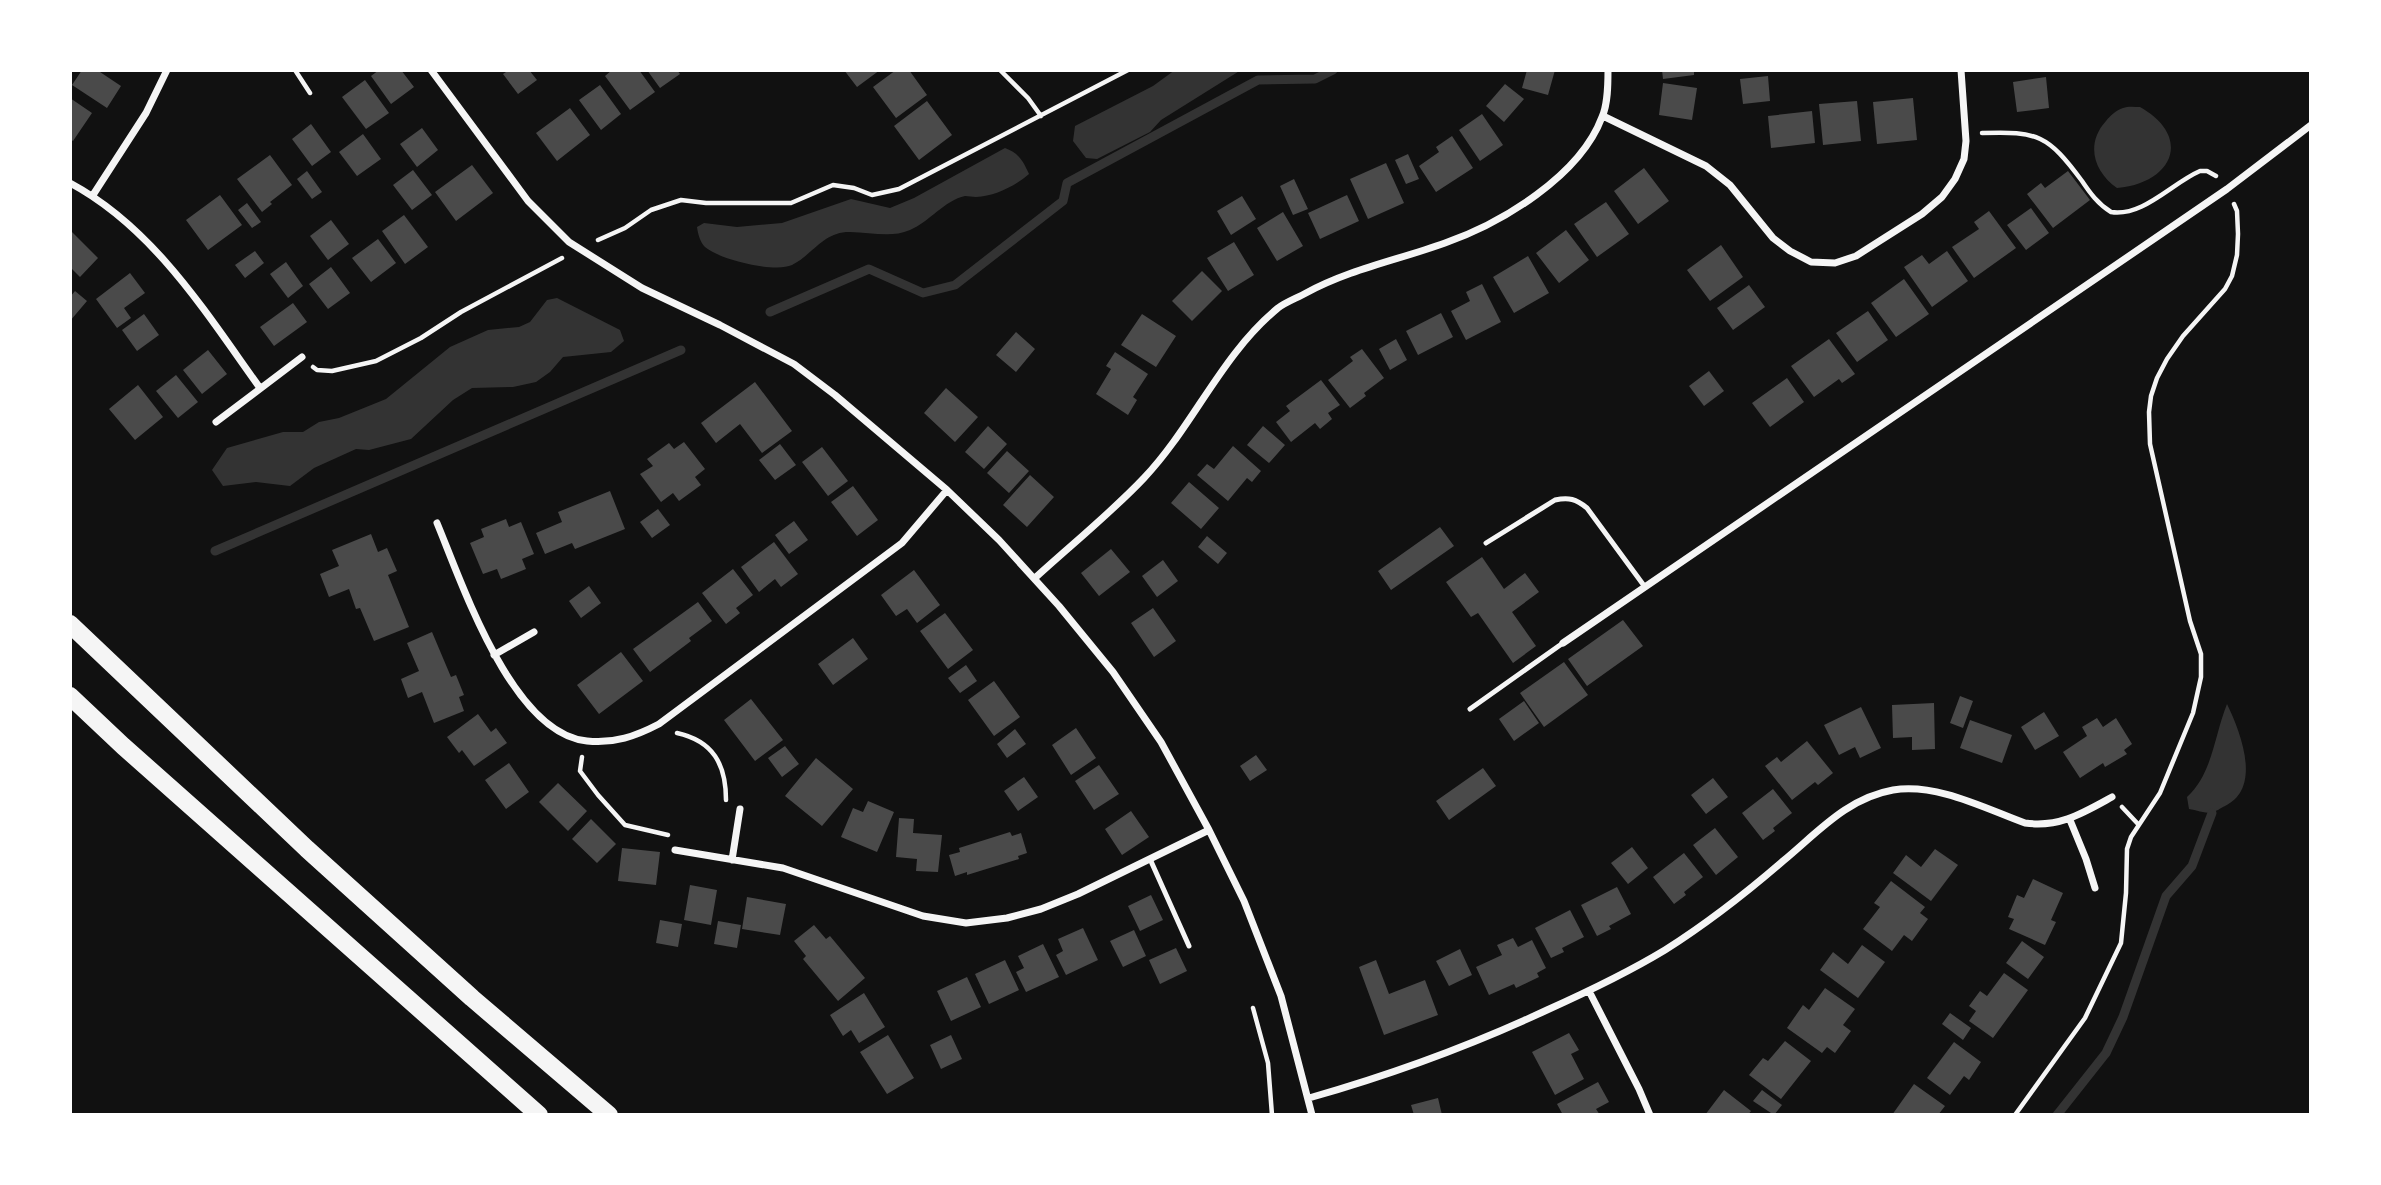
<svg xmlns="http://www.w3.org/2000/svg" width="2381" height="1185" font-family="Commissioner,sans-serif">
<style>
.water{fill:#333}
.lines{fill:none;stroke-linecap:round;stroke-linejoin:round}
.stream{stroke:#333;stroke-width:9}
.building{fill:#4a4a4a}
.path{stroke:#f5f5f5;stroke-width:4.5}
.service{stroke:#f5f5f5;stroke-width:5}
.minor{stroke:#f5f5f5;stroke-width:7}
.primary{stroke:#f5f5f5;stroke-width:18}
</style>
<rect width="100%" height="100%" fill="#111"/>
<!-- water -->
<path class="water" d="M1175 70H1241L1161 120 1150 132 1097 159 1086 158 1073 141 1075 126 1153 86Z
M2140 107C2193 137 2173 183 2117 188 2094 172 2085 144 2106 121 2110 116 2116 110 2123 108 2128 106 2135 107 2140 107Z
M1005 148C1019 153 1023 161 1029 174 1015 186 995 196 976 197 972 197 969 196 965 196 945 200 929 222 910 230 889 239 868 231 846 232 822 234 812 255 792 265 775 273 720 260 705 247 700 242 698 234 697 227L704 223 737 227 782 223 851 199 890 208 914 198Z
M557 298 620 330 624 341 611 352 563 357 550 372 536 382 513 387 472 388 453 400 411 439 369 450 356 449 314 468 290 486 256 482 223 486 212 470 227 448 283 432H303L319 422 339 418 386 399 450 347 488 330 519 327 530 322 547 300Z
M2227 704C2240 731 2263 788 2225 806 2221 808 2215 812 2211 813 2204 813 2196 810 2189 809L2187 797C2213 773 2214 736 2227 704Z"/>
<g class="lines">
<!-- stream -->
<path class="stream" d="M770 312 869 269 923 293 955 285 1063 201 1067 183 1258 80 1315 79 1333 70
M215 551 681 350
M2057 1115 2106 1053 2123 1017 2166 896 2192 866 2212 813"/>
</g>
<!-- building -->
<path class="building" d="M82 70H97L121 86 107 108 72 85Z
M379 70H401L414 87 391 104 371 76Z
M509 70H529L537 80 518 94 503 74Z
M612 70H639L655 92 630 110 605 76Z
M647 70H677L680 74 660 88Z
M844 70H880L857 87Z
M896 70H909L927 95 896 118 873 87Z
M1527 70H1555L1548 95 1522 88Z
M1662 70H1694V75L1663 79Z
M1768 76 1770 101 1743 104 1740 79Z
M2046 77 2049 108 2017 112 2013 82Z
M365 80 389 113 366 129 342 97Z
M1663 83 1697 88 1692 120 1659 115Z
M1505 84 1524 99 1504 122 1486 106Z
M600 85 621 114 601 130 579 100Z
M70 98 92 113 73 141 70 139Z
M1913 98 1917 140 1877 144 1873 102Z
M927 101 952 135 919 160 894 126Z
M1857 101 1861 141 1823 145 1819 104Z
M570 108 590 135 557 161 536 133Z
M1812 111 1815 143 1771 148 1768 116Z
M1482 114 1503 145 1480 161 1459 130Z
M311 124 331 152 312 166 292 139Z
M422 128 438 150 417 167 400 144Z
M363 134 381 159 357 176 339 152Z
M1452 136 1473 168 1436 192 1419 166 1439 152 1436 147Z
M1408 154 1419 179 1406 184 1395 160Z
M270 155 292 185 270 202 272 204 262 212 237 179Z
M1386 163 1404 203 1368 219 1350 179Z
M472 165 493 193 456 221 435 192Z
M1644 168 1669 201 1638 224 1614 191Z
M413 170 432 195 412 210 393 185Z
M307 171 322 192 312 199 297 179Z
M2068 171 2090 200 2053 228 2027 194 2041 183 2045 188Z
M1294 179 1308 209 1293 215 1280 186Z
M220 195 242 225 208 250 186 220Z
M1347 195 1359 221 1320 239 1308 213Z
M1242 196 1256 219 1231 235 1217 211Z
M1606 202 1629 234 1597 257 1574 224Z
M247 203 261 222 252 228 238 210Z
M2031 208 2049 233 2026 250 2007 225Z
M1989 211 2016 248 1974 278 1952 247 1979 229 1974 222Z
M1283 212 1303 246 1277 261 1257 228Z
M404 215 428 247 405 264 382 231Z
M331 220 349 244 328 260 310 236Z
M70 230 98 258 80 277 70 267Z
M1566 230 1589 260 1559 283 1536 253Z
M378 239 396 263 371 282 352 258Z
M1234 242 1254 275 1228 291 1207 258Z
M1721 245 1743 277 1710 301 1687 270Z
M255 251 264 263 245 278 235 265Z
M1947 251 1968 281 1932 307 1904 267 1922 255 1929 264Z
M1528 256 1549 293 1514 313 1493 277Z
M286 262 303 286 288 298 270 274Z
M331 267 350 293 328 309 309 284Z
M1202 271 1222 291 1192 321 1172 301Z
M130 273 145 293 124 308 131 318 117 328 96 299Z
M1904 279 1929 314 1896 337 1871 303Z
M1482 284 1501 322 1466 340 1451 311 1470 301 1466 292Z
M1749 285 1765 307 1733 330 1717 308Z
M75 291 87 301 70 321V297Z
M293 303 307 322 274 346 260 327Z
M1868 311 1888 340 1857 362 1836 333Z
M1441 313 1453 337 1418 355 1406 331Z
M144 314 159 335 137 351 122 330Z
M1142 314 1176 336 1156 367 1121 345Z
M1016 332 1035 349 1016 372 996 355Z
M1396 339 1407 360 1390 370 1379 349Z
M1829 339 1855 374 1842 383 1839 379 1814 397 1791 366Z
M1362 349 1384 378 1364 393 1366 396 1350 408 1328 380 1353 361 1350 357Z
M208 350 227 374 202 394 183 370Z
M1115 352 1148 374 1133 397 1137 400 1128 415 1096 394 1111 369 1106 366Z
M1709 371 1724 391 1704 406 1689 386Z
M176 375 198 402 178 418 156 391Z
M1787 378 1804 402 1770 427 1752 403Z
M1321 380 1340 405 1328 413 1332 419 1320 429 1315 423 1291 442 1276 422 1290 411 1286 406Z
M755 382 792 431 762 453 740 424 716 443 701 423Z
M138 385 163 417 135 440 109 409Z
M946 388 978 417 955 442 924 413Z
M988 426 1007 444 984 469 965 452Z
M1263 426 1285 445 1269 463 1247 445Z
M684 442 705 469 695 477 701 485 679 501 673 493 661 502 640 474 653 466 647 459 669 443 674 449Z
M780 444 796 465 775 480 759 460Z
M1233 446 1261 471 1252 482 1247 478 1228 501 1197 475 1207 464 1214 469Z
M822 447 848 481 828 496 802 462Z
M1007 451 1029 471 1009 493 987 473Z
M1030 475 1054 497 1027 527 1003 505Z
M1189 482 1219 508 1201 529 1171 503Z
M853 486 878 520 857 536 831 502Z
M610 491 625 529 575 549 572 543 545 554 536 533 562 522 558 512Z
M658 509 670 525 652 538 640 522Z
M506 519 509 527 521 522 534 554 522 559 526 569 501 579 497 569 483 574 470 543 484 537 481 529Z
M794 521 808 540 789 554 775 535Z
M1440 527 1454 546 1391 590 1378 571Z
M371 534 378 552 387 548 397 571 388 575 409 627 374 641 360 608 356 609 349 589 329 597 320 574 339 566 332 550Z
M1207 536 1227 553 1218 564 1198 547Z
M774 542 798 574 781 587 775 579 759 592 741 567Z
M1111 549 1130 572 1099 596 1081 573Z
M1482 557 1504 589 1525 573 1539 592 1512 612 1536 646 1513 663 1478 613 1471 617 1446 582Z
M1163 560 1178 581 1157 597 1142 576Z
M733 569 753 595 736 608 740 613 726 624 702 593Z
M914 570 940 605 917 623 907 609 896 616 881 595Z
M589 586 601 603 581 618 569 601Z
M698 602 712 621 689 638 691 641 650 672 633 649Z
M1153 608 1176 641 1154 657 1131 623Z
M945 613 973 650 948 669 920 631Z
M1623 620 1643 646 1587 686 1568 659Z
M432 632 451 677 456 675 464 695 459 697 464 711 434 723 422 692 408 698 401 679 419 671 407 643Z
M853 638 868 659 833 685 818 664Z
M621 652 643 681 599 714 577 685Z
M1564 662 1588 695 1544 727 1520 693Z
M966 665 977 681 960 693 948 678Z
M994 681 1020 717 994 736 968 700Z
M1960 696 1973 701 1963 728 1950 723Z
M751 699 783 740 755 761 724 720Z
M1524 701 1539 723 1514 741 1499 719Z
M1934 703 1935 749 1912 750V737L1893 738 1892 705Z
M1861 707 1881 748 1860 758 1855 747 1839 755 1824 725Z
M2044 712 2059 736 2035 750 2021 727Z
M478 714 491 732 496 728 507 743 474 766 462 750 459 753 447 737Z
M2097 718 2103 727 2116 718 2132 744 2124 750 2127 754 2105 767 2103 763 2080 778 2063 752 2087 736 2082 727Z
M1970 720 2012 735 2002 763 1960 748Z
M1076 728 1096 758 1071 775 1052 745Z
M1015 729 1026 744 1007 758 997 744Z
M1807 741 1833 773 1818 785 1815 782 1792 800 1765 766 1777 757 1781 762Z
M785 746 799 764 782 777 768 758Z
M1256 755 1267 770 1250 781 1240 766Z
M816 758 853 789 822 826 785 796Z
M509 763 529 792 506 809 485 780Z
M1099 765 1119 794 1094 810 1075 781Z
M1483 768 1496 786 1449 820 1436 801Z
M1024 777 1038 797 1018 811 1004 791Z
M1713 778 1728 797 1706 814 1691 795Z
M558 783 587 811 568 831 539 802Z
M1773 789 1792 813 1773 828 1775 831 1763 840 1742 813Z
M868 801 894 812 877 852 841 837 853 808 863 812Z
M1131 811 1149 837 1122 855 1105 829Z
M899 818 914 819 913 833 942 835 938 872 916 871 917 859 896 857Z
M591 819 616 844 597 863 572 839Z
M1715 828 1738 857 1716 875 1693 845Z
M1010 832 1012 836 1021 833 1027 853 1018 856 1019 859 967 875V872L955 876 949 855 960 852 959 848Z
M1632 847 1648 868 1628 884 1611 863Z
M622 848 660 852 656 885 618 881Z
M1935 849 1958 865 1931 901 1893 873 1906 855 1921 867Z
M1684 853 1703 877 1684 892 1686 895 1674 904 1653 877Z
M2033 879 2063 893 2051 920 2056 922 2045 945 2009 929 2014 919 2008 917 2017 895 2024 898Z
M1891 881 1925 907 1920 913 1928 919 1912 941 1904 935 1892 951 1863 929 1880 907 1874 903Z
M690 885 717 890 711 925 684 920Z
M1617 887 1631 914 1609 926 1611 929 1597 936 1581 905Z
M1151 895 1163 920 1140 931 1128 906Z
M747 897 786 904 780 935 742 929Z
M1570 910 1584 937 1562 948 1564 952 1551 958 1535 928Z
M660 920 682 924 678 947 656 943Z
M718 921 741 925 737 948 714 944Z
M814 925 826 939 830 936 865 978 838 1001 803 959 806 956 794 941Z
M1083 928 1098 960 1066 975 1056 955 1063 951 1058 939Z
M1134 930 1146 956 1123 967 1110 941Z
M1513 938 1518 947 1532 940 1546 968 1537 973 1539 977 1516 988 1514 984 1489 995 1476 967 1502 955 1497 945Z
M2022 941 2044 957 2028 979 2006 963Z
M1043 944 1059 977 1026 992 1016 972 1024 968 1018 956Z
M1862 945 1885 962 1858 998 1820 970 1833 952 1848 964Z
M1176 948 1187 971 1160 984 1149 960Z
M1460 949 1472 975 1449 986 1436 961Z
M1005 960 1019 990 989 1004 975 974Z
M1376 960 1389 994 1425 980 1438 1015 1384 1035 1359 967Z
M2004 973 2028 990 1993 1038 1969 1021 1976 1011 1969 1006 1980 991 1987 996Z
M967 977 981 1007 951 1021 937 991Z
M1825 988 1855 1009 1843 1025 1851 1031 1835 1053 1827 1047 1822 1053 1787 1028 1803 1005 1809 1010Z
M864 993 885 1027 859 1043 851 1030 843 1036 830 1015Z
M1950 1013 1971 1028 1963 1040 1942 1024Z
M1569 1033 1579 1050 1571 1054 1584 1079 1555 1095 1532 1052Z
M888 1035 914 1078 887 1094 860 1052Z
M951 1035 962 1059 941 1069 930 1045Z
M1785 1041 1811 1061 1781 1099 1749 1075 1763 1058 1768 1061Z
M1954 1042 1981 1062 1969 1080 1964 1076 1950 1095 1927 1078Z
M1598 1082 1609 1102 1596 1109 1600 1115H1563L1557 1104Z
M1914 1084 1945 1106 1938 1115H1892Z
M1724 1090 1751 1111 1748 1115H1705Z
M1762 1090 1782 1105 1774 1115 1753 1101Z
M1438 1098 1442 1115H1414L1411 1105Z"/>
<g class="lines">
<!-- path -->
<path class="path" d="M295 70 310 93
M1000 70 1028 98 1041 116
M1982 133C2038 131 2048 135 2082 181 2090 193 2098 204 2111 212 2143 217 2172 183 2200 171H2207L2216 176
M598 240 625 228 651 210 681 200 706 203H791L833 185 854 188 872 195 899 189 1128 70
M313 367 317 370 332 371 376 361 421 338 461 312 562 258
M677 733C713 741 726 764 726 800
M582 757 580 771 598 795 625 825 668 835
M2122 807 2138 824
M1253 1008 1268 1063 1272 1115
M2015 1115 2085 1018 2121 943 2126 893 2127 849 2131 837 2160 793 2193 713 2201 677V654L2190 621 2150 444 2149 412 2151 396 2157 378 2167 359 2183 336 2225 289 2232 276 2237 255 2238 234 2237 211 2234 204"/>
<!-- service -->
<path class="service" d="M1486 543 1555 500C1569 497 1576 499 1587 508L1645 587
M1470 709 1563 643
M1150 859 1189 946"/>
<!-- minor -->
<path class="minor" d="M431 70 528 201 569 242 642 288 720 325 794 364 835 395 947 490 999 540 1059 606 1113 672 1161 742 1209 830 1244 901 1281 996 1312 1115
M1603 116 1706 166 1730 185 1773 238 1790 251 1811 262 1835 263 1856 256 1922 214 1942 197 1955 179 1964 159 1966 141 1961 70
M70 183C154 228 206 313 260 388
M93 195 146 113 167 70
M216 422 302 357
M437 523C462 583 512 734 587 741 614 744 636 736 659 724L902 543 947 490
M1035 578C1070 546 1112 512 1144 478 1194 425 1221 355 1278 308 1286 302 1297 298 1306 293 1350 269 1398 260 1445 243 1502 223 1580 176 1602 117 1608 104 1608 84 1608 70
M1563 643 2227 189 2311 125
M494 655 534 632
M2070 820 2086 859 2095 888
M675 850 783 868 923 916 966 923 1007 918 1041 909 1078 894 1209 830
M732 860 740 809
M1589 991 1639 1089 1650 1115
M1309 1098C1390 1075 1470 1046 1547 1010 1587 992 1627 973 1665 950 1706 924 1746 893 1783 861 1817 833 1847 798 1893 790 1937 783 1984 808 2025 823 2059 828 2083 813 2112 797"/>
<!-- primary -->
<path class="primary" d="M70 624 307 849 472 998 609 1115
M70 696 123 746 539 1115"/>
</g>
<!-- border -->
<rect width="2381" height="1185" fill="none" stroke="#ffffff" stroke-width="144"/>
</svg>
